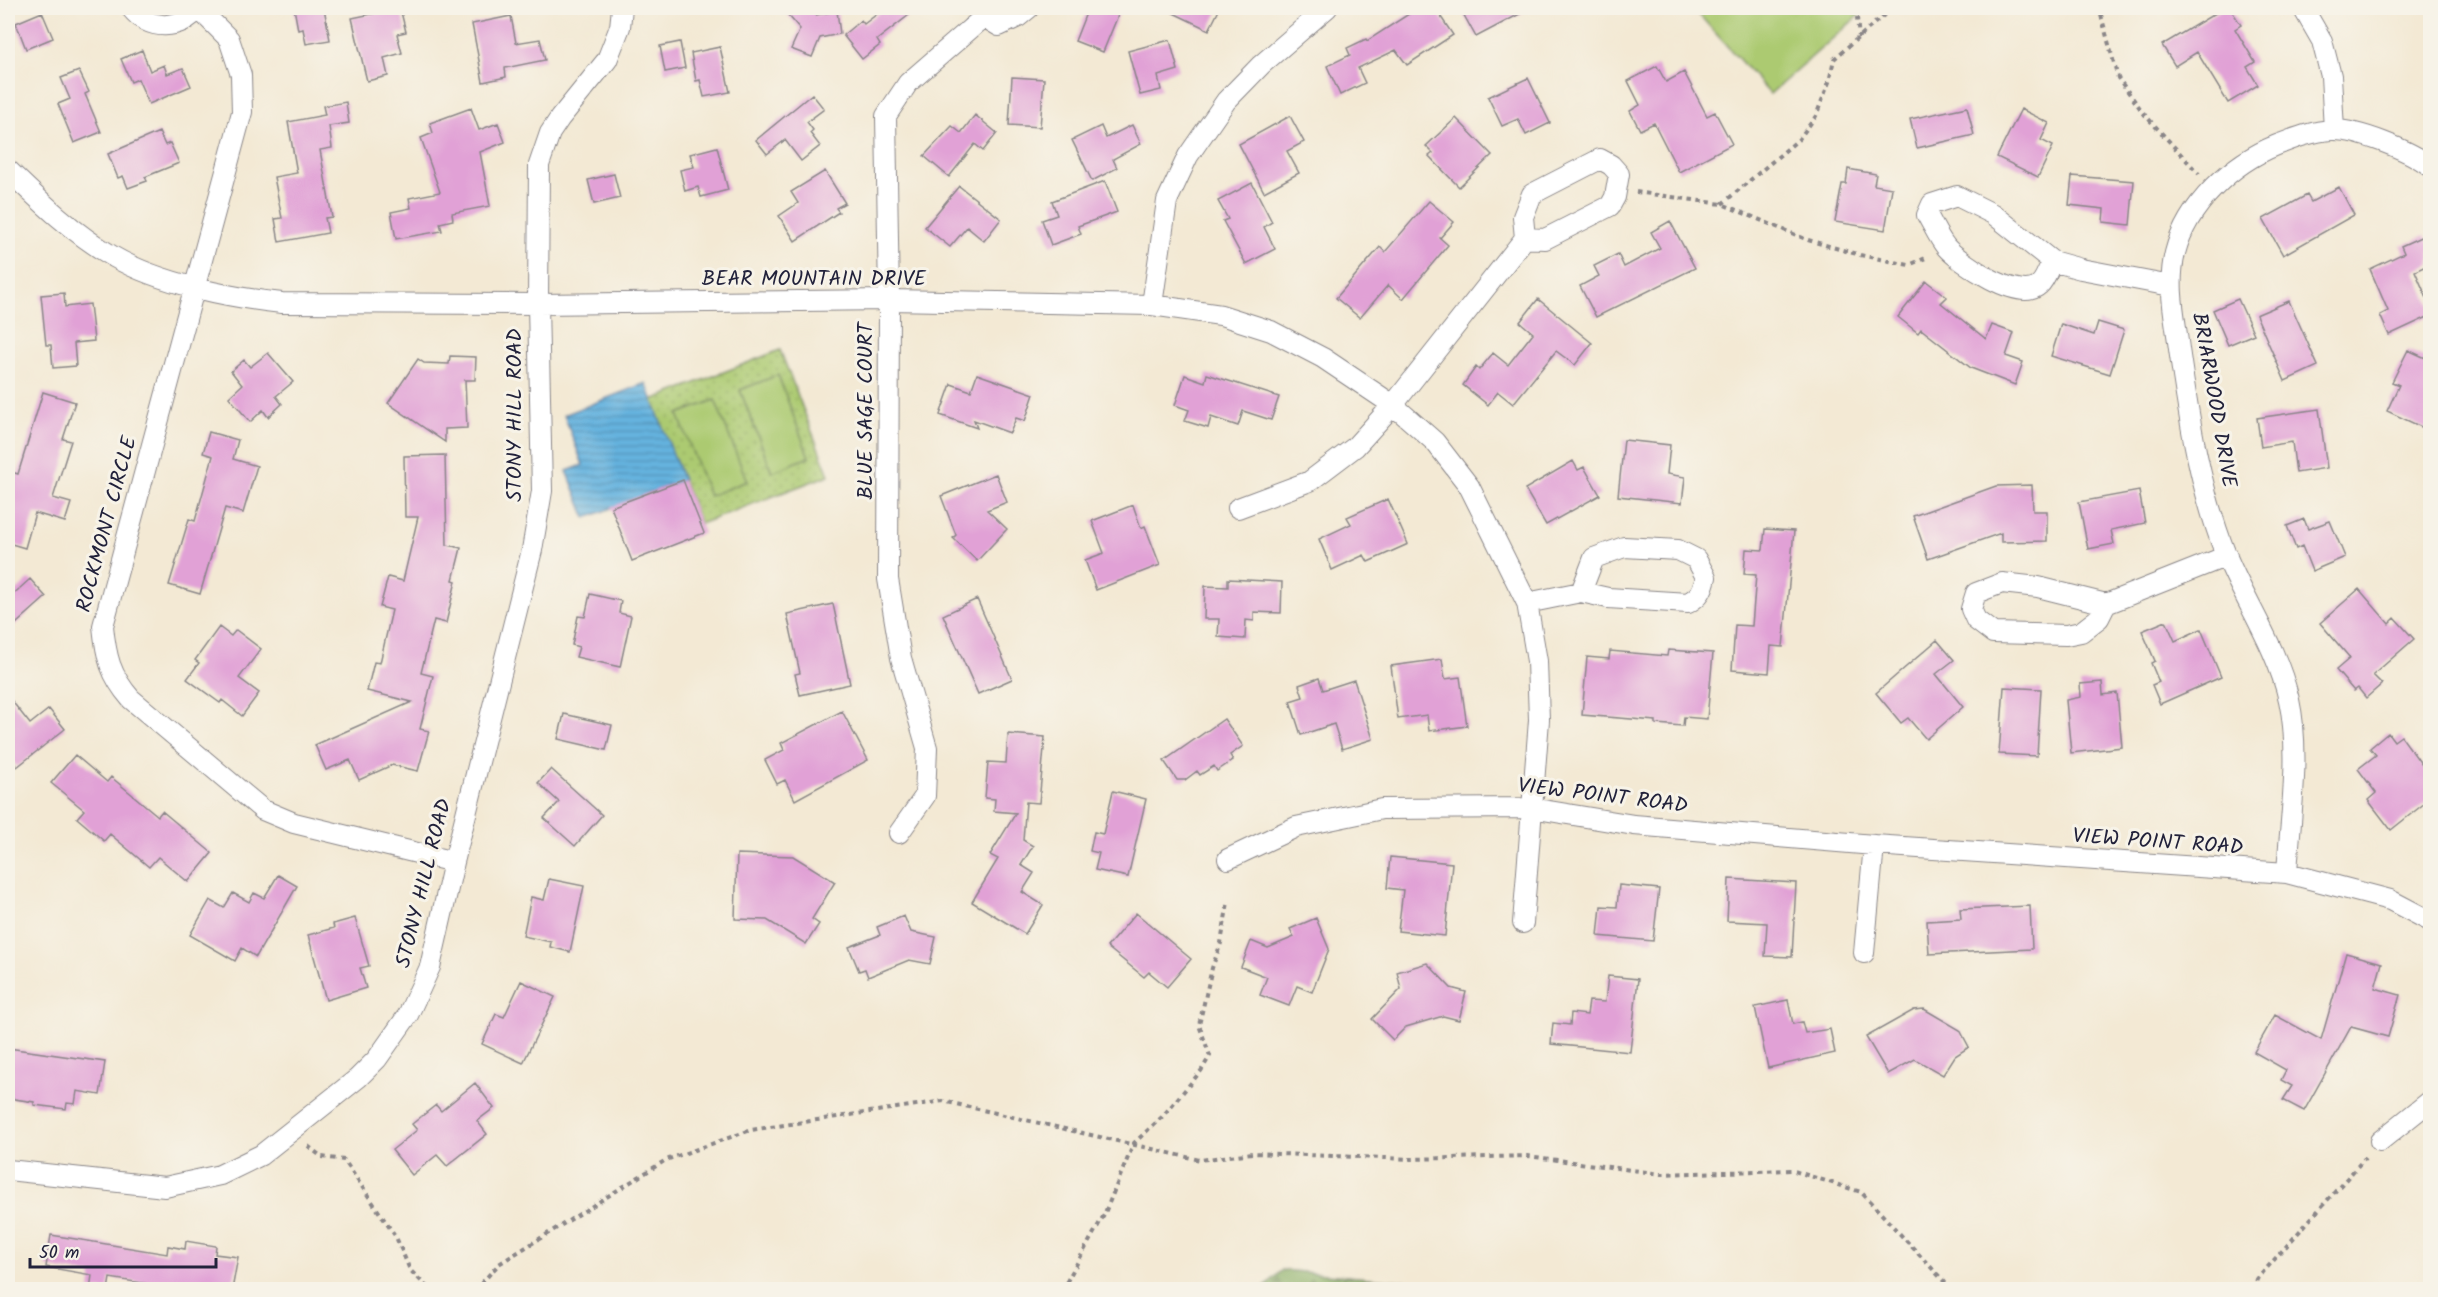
<svg xmlns="http://www.w3.org/2000/svg" width="2438" height="1297" font-family="Kalam,sans-serif">
<style>
.green{fill:url(#green-dots);stroke:#677656;stroke-width:1.5}
.forest{fill:url(#forest-firs);stroke:#56684f;stroke-width:1.5}
.pitch{fill:#acca71;stroke:#677656;stroke-width:1.5}
.water{fill:url(#water-rules);stroke:#446a8d;stroke-width:1.5}
.building{fill:#e1a1d6}
.lines{fill:none;stroke-linecap:round;stroke-linejoin:round}
.minor-casing{stroke:#8a8688;stroke-width:22}
.path{stroke:#8a8688;stroke-width:4;stroke-dasharray:4.5 4.5;stroke-linecap:butt}
.minor{stroke:#fff;stroke-width:20}
.labels{text-anchor:middle;stroke-width:6;stroke-linejoin:round;paint-order:stroke}
.street-label{font-size:21px;fill:#22223b;stroke:#f7f3e8}
</style>
<defs>
<pattern id="green-dots" width="8" height="8" patternUnits="userSpaceOnUse" patternTransform="scale(1.5)"><rect width="8" height="8" fill="#acca71"/><path d="M2 2h.1M6 6h.1" fill="none" stroke="#94ad63" stroke-width="1.8" stroke-linecap="round"/></pattern>
<pattern id="forest-firs" width="22" height="20" patternUnits="userSpaceOnUse" patternTransform="scale(1.5)"><rect width="22" height="20" fill="#89ae63"/><path d="M5 1l3.5 6h-7zM16 11l3.5 6h-7z" fill="#708d53"/></pattern>
<pattern id="water-rules" width="6" height="5" patternUnits="userSpaceOnUse" patternTransform="scale(1.5)"><rect width="6" height="5" fill="#65b3df"/><path d="M0 2.5h6" fill="none" stroke="#5391b6"/></pattern>
</defs>
<rect width="100%" height="100%" fill="#f7f3e8"/>
<filter id="ink" filterUnits="userSpaceOnUse"><feTurbulence type="fractalNoise" baseFrequency=".0167" numOctaves="2"/><feDisplacementMap in="SourceGraphic" scale="12" xChannelSelector="R" yChannelSelector="G"/><feConvolveMatrix kernelMatrix="1 2 1 2 8 2 1 2 1" color-interpolation-filters="sRGB"/></filter>
<filter id="wash" filterUnits="userSpaceOnUse"><feTurbulence type="fractalNoise" baseFrequency=".008" numOctaves="4" result="noise"/><feDisplacementMap in="SourceGraphic" scale="24" xChannelSelector="R" yChannelSelector="G"/><feGaussianBlur stdDeviation="1.35" result="paint"/><feColorMatrix in="noise" values="0 0 0 0 0 0 0 0 0 0 0 0 0 0 0 0 0 1.4 0 .05"/><feComposite in="paint" operator="in"/></filter>
<g filter="url(#wash)">
<rect width="100%" height="100%" fill="#f3e9d4"/>
<!-- green -->
<path class="green" d="M780 350 829 475 700 524 652 400Z"/>
<!-- forest -->
<path class="forest" d="M1282 1270 1487 1289H1263Z"/>
<!-- pitch -->
<path class="pitch" d="M1693 8H1867L1770 94Z
M778 375 809 457 772 472 740 390Z
M715 400 747 481 709 496 678 414Z"/>
<!-- water -->
<path class="water" d="M646 383 683 480 586 518 567 471 583 465 564 415Z"/>
<g id="blocks">
<!-- building -->
<path class="building" d="M294 8H324L330 40 306 44 303 29 298 30Z
M400 8 406 32 397 34 402 53 384 58 388 76 367 81 352 18Z
M782 8H810L816 15 837 11 840 34 820 38 812 57 791 49 800 29Z
M885 8H918L877 40 880 45 862 59 843 35 861 20 864 24Z
M1088 8H1121L1103 52 1075 41Z
M1163 8H1220L1209 30Z
M1418 8H1435L1453 35 1407 65 1396 50 1358 68 1365 83 1340 95 1327 66 1350 55 1347 48 1366 39 1367 41Z
M1460 8H1531L1476 37Z
M2224 8H2230L2241 25 2235 29 2255 62 2247 67 2258 85 2228 103 2197 52 2175 66 2162 45Z
M42 12 53 38 26 49 16 23Z
M511 16 516 43 540 39 545 60 505 68 506 77 483 82 472 24Z
M1170 40 1178 70 1158 76 1161 90 1140 95 1128 51Z
M680 42 685 68 665 72 660 46Z
M720 47 730 92 704 97 700 80 696 81 691 53Z
M142 50 150 71 164 65 167 74 183 68 191 86 149 104 138 79 131 82 121 59Z
M1657 66 1666 82 1684 72 1707 116 1715 112 1732 144 1679 172 1654 123 1640 130 1630 111 1640 105 1628 81Z
M79 71 89 92 85 94 101 132 74 143 58 104 70 99 61 78Z
M1012 77 1044 79 1040 127 1009 125Z
M1528 78 1550 123 1526 135 1518 119 1502 126 1488 97Z
M812 94 824 109 807 122 813 130 810 133 820 146 801 161 785 140 767 154 756 140Z
M346 102 349 123 329 126 332 148 320 150 332 217 325 218 328 233 279 242 275 219 282 218 274 177 297 173 288 122 325 115 323 106Z
M1967 107 1974 135 1917 148 1910 119Z
M471 108 479 130 498 123 505 142 480 152 490 206 452 213 453 220 440 223 442 231 396 239 391 212 411 208 409 198 440 192 421 138 433 133 430 123Z
M2021 109 2049 123 2041 140 2053 146 2038 177 1997 157Z
M975 115 997 133 983 151 975 144 949 177 924 156 952 126 961 133Z
M1290 116 1304 142 1287 151 1299 173 1264 192 1239 144Z
M1456 118 1492 155 1459 187 1429 156 1433 153 1426 146Z
M1132 125 1141 144 1113 159 1117 168 1092 181 1072 140 1101 126 1106 138Z
M159 132 165 145 170 143 179 163 145 177 147 181 128 188 123 176 118 178 108 154Z
M717 147 728 190 701 197 698 187 685 191 680 170 694 167 690 154Z
M1848 169 1876 174 1874 185 1892 188 1885 230 1835 222 1842 184H1846Z
M825 171 845 203 836 208 839 212 795 241 779 216 798 203 791 192Z
M614 174 620 198 594 204 588 180Z
M2072 176 2134 181 2130 225 2103 222 2104 209 2069 205Z
M1105 181 1117 212 1078 226 1081 234 1051 245 1042 220 1057 215 1052 201Z
M1252 183 1272 222 1264 227 1275 249 1246 264 1223 221 1228 219 1218 201Z
M959 186 1001 219 984 241 967 227 950 247 925 227Z
M2339 187 2354 215 2283 255 2263 219 2307 195 2311 202Z
M1429 201 1454 222 1440 238 1448 245 1403 299 1388 285 1360 318 1336 298 1380 247 1385 252Z
M1670 221 1695 268 1596 317 1580 286 1599 276 1594 266 1618 254 1624 267 1660 248 1651 232Z
M2425 235 2430 246V264L2415 271 2430 305V316L2389 335 2380 315 2388 311 2370 269 2404 253 2401 246Z
M1926 281 1947 297 1941 303 1986 339 1992 325 2014 333 2006 356 2023 362 2015 385 1971 368 1921 329 1918 333 1898 317Z
M64 293 65 307 90 304 94 341 74 343 76 366 53 368 51 345H46L41 295Z
M1538 299 1592 343 1575 365 1556 351 1513 404 1498 392 1488 405 1463 385 1476 367 1479 370 1493 353 1508 365 1533 333 1520 322Z
M2238 299 2254 334 2228 345 2213 310Z
M2289 301 2318 366 2285 381 2256 315Z
M2098 322 2124 330 2110 374 2051 356 2061 324 2094 335Z
M2408 350 2430 360V431L2387 411 2399 385 2392 382Z
M268 353 293 382 276 396 282 404 268 417 263 410 250 422 229 397 242 385 231 371 244 360 250 367Z
M450 356 476 357 475 380H465L467 428 445 429V442L388 403 418 359 424 363 449 364Z
M977 374 1034 394 1025 421 1016 418 1010 433 974 420 977 428 940 415 951 384 971 391Z
M1207 374 1279 397 1271 420 1243 411 1238 426 1211 417 1208 428 1185 421 1189 410 1175 405 1185 375 1205 382Z
M43 392 75 402 63 439 71 441 53 498 71 503 65 522 35 513 25 548 8 543V471L18 474Z
M2319 409 2327 468 2296 473 2292 442 2261 447 2257 418Z
M209 432 238 440 233 459 257 466 243 513 225 508 200 594 169 585 189 519 195 521 213 456 203 453Z
M1624 440 1670 445 1667 474 1685 477 1682 503 1618 496Z
M445 455 447 545 461 548 453 580 456 581 446 623 434 620 421 673 433 676 420 729 429 731 418 771 392 765 359 780 350 760 326 770 315 745 412 702 367 691 374 662 380 663 392 610 380 607 388 577 403 581 418 517H405L404 456Z
M1573 461 1578 470 1584 467 1600 495 1546 525 1525 489Z
M996 474 1007 502 987 510 1007 529 977 561 953 538 956 535 941 496Z
M683 480 704 533 632 561 611 507Z
M2032 485 2033 511H2047V541L2001 542V533L1928 559 1913 516 1996 486Z
M2139 491 2145 523 2111 530 2114 544 2088 549 2079 502Z
M1388 499 1408 544 1368 562 1364 555 1332 570 1319 539 1351 524 1347 517Z
M1133 505 1141 528 1145 526 1160 565 1096 590 1085 560 1104 553 1092 521Z
M2304 519 2308 529 2330 521 2345 557 2312 571 2302 546 2296 549 2287 526Z
M1765 529 1794 531 1783 647 1771 646 1769 673 1732 670 1735 625 1752 626 1756 575 1744 574 1746 549 1763 550Z
M30 579 46 597 8 631V599Z
M1228 579 1282 582 1281 613 1254 612V621L1246 620 1245 639 1218 637 1219 619H1204L1205 586 1228 587Z
M2359 589 2389 624 2395 618 2414 639 2373 675 2382 684 2366 698 2358 688 2354 691 2336 670 2350 658 2320 623Z
M590 594 621 601 619 613 631 616 620 667 576 657 579 647 572 645 578 616 585 617Z
M977 599 1012 679 978 694 943 615Z
M833 604 850 684 800 695 795 674 800 673 787 614Z
M2166 621 2175 641 2201 629 2221 677 2160 704 2152 685 2159 682 2151 663 2155 661 2142 631Z
M219 627 231 636 236 630 261 649 239 678 259 693 242 716 222 700 220 703 187 679 199 663 195 660Z
M1937 640 1954 660 1936 674 1963 707 1926 739 1908 718 1901 723 1876 693Z
M1668 650 1713 653 1707 719 1684 717 1683 726 1656 724V721L1582 715 1587 657 1609 659 1610 651 1667 656Z
M1442 659 1445 679 1460 677 1467 726 1429 731 1427 715 1398 719 1391 666Z
M1319 678 1323 690 1354 680 1373 739 1342 749 1334 724 1301 735 1290 701 1303 697 1299 685Z
M2102 682 2103 695 2117 693 2122 747 2071 753 2066 700 2081 697 2080 684Z
M2004 687 2041 689 2037 756 1999 754Z
M8 696 30 724 49 709 65 729 17 767 8 755Z
M842 711 868 760 795 800 785 780 777 784 765 760 784 750 781 743Z
M564 714 612 725 606 750 558 739Z
M1224 719 1243 746 1230 755 1233 760 1217 771 1214 766 1200 775 1197 771 1185 780H1177L1164 761Z
M2388 733 2394 741 2401 736 2430 776V799L2391 830 2368 800 2376 793 2358 769 2376 755 2370 748Z
M1008 734 1045 737 1039 803 1026 802 1023 840 1033 846 1021 865 1034 873 1022 892 1043 905 1025 934 972 902 998 859 990 855 1016 813 994 811 995 799 985 798 988 762 1006 763Z
M75 755 107 782 111 777 158 816 162 811 212 853 188 882 158 857 149 867 110 834 104 841 77 818 84 810 51 783Z
M551 769 602 815 575 846 544 818 559 802 538 783Z
M1113 791 1146 799 1128 877 1095 870 1099 853 1090 851 1094 832 1103 834Z
M737 854 793 856 835 882 812 919 819 924 806 944 767 920 735 919Z
M1390 857 1452 863 1445 936 1398 931 1403 890 1387 888Z
M278 875 297 886 256 957 242 948 235 961 190 935 210 900 224 908 233 893 249 902 254 893 264 898Z
M549 879 584 886 570 952 550 947 551 942 523 936 531 897 544 900Z
M1729 879 1796 883 1792 957 1765 956 1767 923 1727 921Z
M1619 885 1659 889 1653 941 1598 936 1601 906 1617 907Z
M2030 906 2032 949 1929 954 1927 921 1961 919 1960 909Z
M1136 913 1191 959 1167 987 1149 972 1144 977 1107 947Z
M904 916 911 932 936 937 930 964 909 960 868 977 865 969 859 971 849 947 880 935 877 927Z
M355 918 369 966 360 968 366 988 326 1000 308 935 334 928 333 924Z
M1316 918 1329 949 1312 992 1297 986 1289 1006 1260 995 1267 977 1241 967 1251 941 1268 948 1294 937 1290 929Z
M2346 953 2382 963 2375 988 2400 995 2388 1037 2351 1027 2304 1111 2283 1100 2292 1086 2281 1080 2286 1070 2254 1052 2275 1015 2321 1040Z
M1427 963 1451 988 1466 992 1459 1020 1443 1016 1406 1027 1393 1040 1372 1019 1401 989 1397 972Z
M1608 976 1638 979 1630 1052 1551 1044 1553 1023 1570 1025 1571 1013 1587 1015 1589 1001 1605 1002Z
M521 981 555 997 523 1063 482 1044 496 1014 504 1017Z
M1788 1000 1793 1024 1802 1022 1805 1033 1830 1029 1835 1053 1768 1068 1755 1007Z
M1924 1009 1960 1030 1969 1047 1955 1056 1943 1075 1915 1059 1888 1074 1866 1037 1914 1010Z
M8 1048 105 1062 100 1095 77 1091 75 1104 67 1103 66 1109 34 1105V1102L8 1098Z
M475 1083 494 1108 477 1121 487 1134 447 1166 437 1155 412 1175 392 1150 417 1130 412 1124 436 1105 441 1111Z
M51 1235 167 1254 168 1246 185 1249 186 1241 216 1246 215 1254 238 1257 232 1290H161V1286L110 1278 108 1290H90L92 1275 46 1267Z"/>
</g>
</g>
<g filter="url(#ink)">
<use href="#blocks" fill-opacity="0" stroke="#8a8688" stroke-width="1.5"/>
<g class="lines">
<!-- minor casing -->
<g class="minor-casing">
<path id="minor" d="M131 8C150 32 180 30 199 8
M980 8 984 17 999 26 1018 17 1029 8
M2303 8 2322 41 2331 76 2334 130
M199 9 229 39 241 75 242 112 103 626C106 656 110 675 131 699L263 810 294 823 454 862
M8 170C41 202 74 234 114 257 159 283 231 298 282 303L538 304 889 300 1152 305 1221 315 1271 331 1323 358 1393 405 1435 442 1469 486 1527 603 1537 661 1539 720 1523 923
M2052 261C2049 268 2045 280 2039 285 2020 304 1959 262 1946 247 1938 237 1933 225 1927 215L1932 204 1957 196 1993 214 2052 261 2081 269 2171 286
M1152 305 1167 201 1188 156 1226 101 1261 65 1327 8
M1238 508 1310 481 1355 447 1393 405 1525 238 1545 239 1610 206 1615 197 1619 174 1611 165 1600 159 1532 194 1523 217 1525 238
M1527 603 1581 592 1608 598 1688 603C1700 596 1703 590 1706 577L1696 559 1678 550 1624 547 1594 558 1581 592
M2106 604 2099 618 2081 632 2066 635 1993 633 1976 620 1971 609 1976 593 2002 583 2038 587 2106 604 2227 556
M899 833 925 796 927 748 901 658 888 579 889 300 886 116 908 83 984 17
M1228 859 1296 827 1382 809 1531 808 1634 825 1874 845 2287 873 2390 900 2430 921
M2287 873C2290 819 2301 754 2289 700 2277 647 2246 604 2226 555 2200 489 2189 419 2179 349 2175 317 2167 285 2175 253 2187 205 2232 163 2277 145 2295 138 2313 131 2332 130 2357 129 2411 151 2430 166
M1864 953 1874 845
M2380 1141 2430 1101
M8 1170 165 1187 220 1175 261 1155 358 1078 377 1059 408 1015 430 967 454 862 532 550 542 491 538 304 539 165 550 133 560 118 607 60 620 27 622 8"/>
</g>
<!-- path -->
<path class="path" d="M1856 8 1859 38
M2095 8 2101 15 2118 78 2145 115 2199 174
M1636 192 1722 204 1808 240 1860 255 1909 265 1928 257
M1722 204 1799 139 1816 116 1829 82 1834 59 1892 8
M308 1146 322 1157 344 1160 396 1237 410 1270 430 1290
M475 1290 499 1264 666 1160 751 1130 943 1101 1200 1160 1252 1153 1412 1159 1528 1156 1661 1174 1791 1170 1861 1192 1952 1290
M1062 1290 1104 1215 1134 1143 1162 1117 1201 1071 1210 1056 1199 1025 1212 968 1221 943 1228 902
M2254 1290 2257 1279 2365 1158"/>
<!-- minor -->
<use href="#minor" class="minor"/>
</g>
</g>
<g class="labels">
<!-- street labels -->
<g class="street-label">
<text x="814" y="285">BEAR MOUNTAIN DRIVE</text>
<text transform="translate(2215 400) rotate(80)" y="7">BRIARWOOD DRIVE</text>
<text transform="translate(865 411) rotate(-90)" y="7">BLUE SAGE COURT</text>
<text transform="translate(514 415) rotate(-90)" y="7">STONY HILL ROAD</text>
<text transform="translate(106 524) rotate(-75)" y="7">ROCKMONT CIRCLE</text>
<text transform="translate(1603 795) rotate(7)" y="7">VIEW POINT ROAD</text>
<text transform="translate(2158 841) rotate(4)" y="7">VIEW POINT ROAD</text>
<text transform="translate(423 883) rotate(-76)" y="7">STONY HILL ROAD</text>
</g>
</g>
<!-- margin -->
<rect width="2438" height="1297" fill="none" stroke="#f7f3e8" stroke-width="30"/>
<!-- scale -->
<path d="M30 1258v9h186v-9" fill="none" stroke="#22223b" stroke-width="3"/>
<text x="39" y="1258" font-size="18" fill="#22223b" stroke="#f7f3e8" stroke-width="4.5" paint-order="stroke">50 m</text>
</svg>
